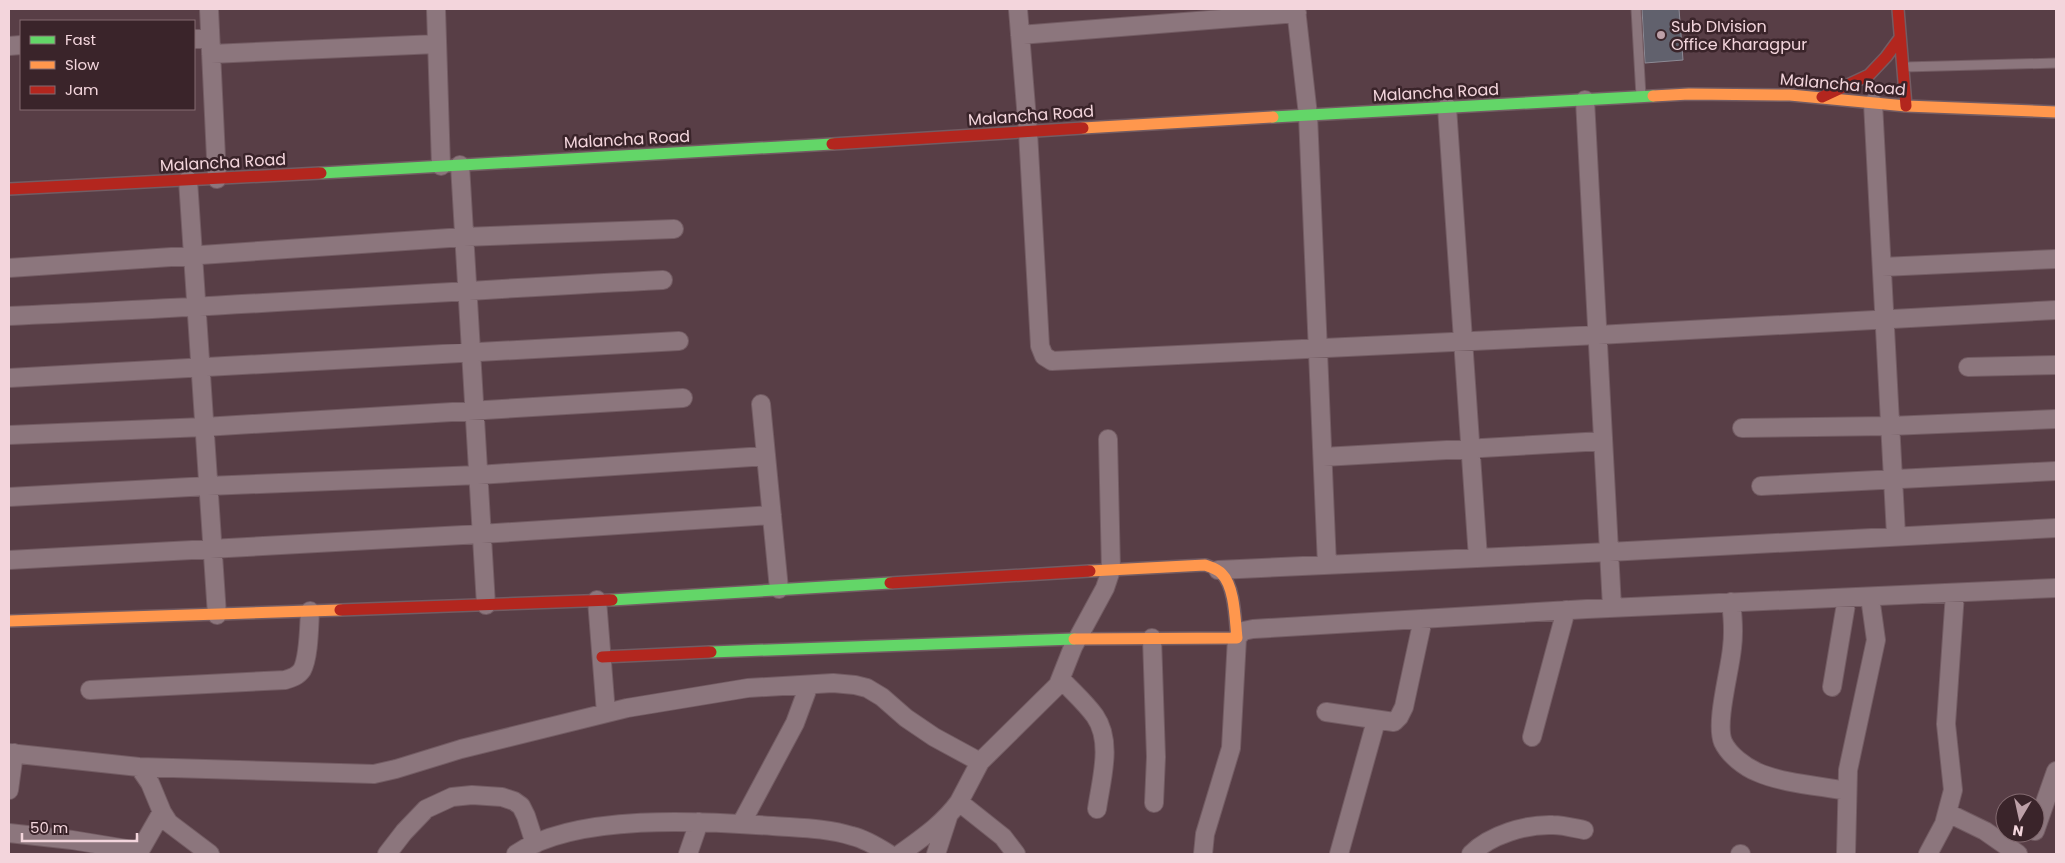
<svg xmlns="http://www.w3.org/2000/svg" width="2065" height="863" font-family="Poppins,sans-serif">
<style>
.building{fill:#61616d;stroke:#8d8a95}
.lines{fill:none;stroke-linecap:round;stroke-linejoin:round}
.lane-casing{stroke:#735c63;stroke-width:11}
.street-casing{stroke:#735c63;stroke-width:20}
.fast-casing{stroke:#735c63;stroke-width:14}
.slow-casing{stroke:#735c63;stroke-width:14}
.jam-casing{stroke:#735c63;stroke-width:14}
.lane{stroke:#8c767d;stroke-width:9}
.street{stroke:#8c767d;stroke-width:18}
.fast{stroke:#63d668;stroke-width:11}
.slow{stroke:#ff974d;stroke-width:11}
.jam{stroke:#b3261e;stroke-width:11}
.poi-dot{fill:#bda0a8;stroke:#3a242a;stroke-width:2}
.labels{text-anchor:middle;stroke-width:5;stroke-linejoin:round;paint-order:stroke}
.poi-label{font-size:16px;fill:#f3d5dc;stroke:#3a242a;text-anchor:start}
.street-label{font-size:16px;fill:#f3d5dc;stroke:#3a242a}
</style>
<rect width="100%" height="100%" fill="#583e46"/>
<!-- building -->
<path class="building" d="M1642 9H1679L1683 60 1645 63Z"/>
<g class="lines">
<!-- lane casing -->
<g class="lane-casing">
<path id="lane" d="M1636 9 1641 96
M1904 67 2056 63"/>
</g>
<!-- street casing -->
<g class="street-casing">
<path id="street" d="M209 9 217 179
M436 9 441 166
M1018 9 1028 132 1040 346 1044 356 1052 361 1598 335 2056 310
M1296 9 1308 115 1327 565
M1020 35 1297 13
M194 39H210
M9 46 21 45
M211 54 437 44
M1585 100 1612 607
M1873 103 1896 535
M1447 107 1478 558
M460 165 486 605
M188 180 217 615
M1882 267 2056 259
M9 268 464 237 674 229
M9 316C227 307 444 291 663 280
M1968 367 2056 365
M9 378 679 341
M761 404 779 589
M1742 428 1890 426 2056 419
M9 435 204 427 683 398
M1323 457 1603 441
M1761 486 2056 471
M9 497 208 486 478 475 766 456
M9 560 481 534 772 515
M1218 570 1609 552 2056 528
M597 600 606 713
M1731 602C1733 618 1734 633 1732 648 1730 671 1715 723 1723 742 1729 755 1745 767 1757 772 1781 783 1820 786 1847 791
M1152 638 1156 757 1154 803
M1061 679C1072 691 1085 702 1095 716 1113 742 1101 780 1097 809
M1832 687 1847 598
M90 690 285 680C292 678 298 676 302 670 309 657 309 627 310 611
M1326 712 1394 722 1399 717 1404 707 1423 619
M1532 737 1566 610
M9 753 139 767 374 774 396 769 461 749 627 708 748 688 833 683 855 685 867 688 882 697 906 718 934 737 980 762 959 802 1003 837 1016 854
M980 762 1058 685 1073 647 1105 588 1111 570 1108 439
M139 767 150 783 162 812 169 823 210 854
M9 790 14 753
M1948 813 1985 831 2018 854
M741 824 795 723 809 685
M2035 831 2056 771
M9 833 72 840 139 851
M138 854 162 812
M387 854 404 832 426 809 452 797 472 795 502 797 514 801 521 806 526 816 535 844
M516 854C575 813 703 821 773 826 799 828 827 828 852 836 865 839 878 847 889 854
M688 854 699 822
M900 854C922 838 943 824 959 802
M936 854 948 817
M1203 854 1205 834 1231 748 1237 638 1243 631 1253 629 1587 609 2056 588
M1339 854 1376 721
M1471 854C1490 835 1526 824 1553 825 1563 825 1574 828 1584 830
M1740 854H1741
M1846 854 1848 770 1876 640 1870 597
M1928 854 1944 824 1953 790 1946 724 1955 593"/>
</g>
<!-- fast casing -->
<g class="fast-casing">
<path id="fast" d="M1273 117 1653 96
M321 173 832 144
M612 600 890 583
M711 652 1074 639"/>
</g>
<!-- slow casing -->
<g class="slow-casing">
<path id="slow" d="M1653 96 1689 94 1790 95 1906 106 2056 112
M1083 128 1273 117
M9 621 340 610
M1074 639 1237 638C1235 621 1235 587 1222 574 1218 569 1211 567 1205 565L1090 571"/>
</g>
<!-- jam casing -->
<g class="jam-casing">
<path id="jam" d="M1898 9 1906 106
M1822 97 1869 75 1886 57 1900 38
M832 144 1083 128
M9 189 321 173
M890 583 1090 571
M340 610 612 600
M602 657 711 652"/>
</g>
<!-- lane -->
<use href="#lane" class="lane"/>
<!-- street -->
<use href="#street" class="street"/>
<!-- fast -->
<use href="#fast" class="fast"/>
<!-- slow -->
<use href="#slow" class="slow"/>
<!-- jam -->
<use href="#jam" class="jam"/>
</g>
<!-- markers -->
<circle class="poi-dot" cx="1661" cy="35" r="5"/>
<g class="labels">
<!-- poi labels -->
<g class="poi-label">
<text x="1671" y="32">Sub DIvision<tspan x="1671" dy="18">Office Kharagpur</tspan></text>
</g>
<!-- street labels -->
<g class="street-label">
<text transform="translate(1843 84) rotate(5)" y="6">Malancha Road</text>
<text transform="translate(1436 92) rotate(-3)" y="6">Malancha Road</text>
<text transform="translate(1031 115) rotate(-4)" y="6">Malancha Road</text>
<text transform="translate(627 139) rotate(-3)" y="6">Malancha Road</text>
<text transform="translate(223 162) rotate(-3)" y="6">Malancha Road</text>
</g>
</g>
<!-- border -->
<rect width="2065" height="863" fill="none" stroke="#f3d5dc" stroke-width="20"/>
<!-- legend -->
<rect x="20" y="20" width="175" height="90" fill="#3a242a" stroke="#846b71"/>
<rect x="30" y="36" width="25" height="8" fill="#63d668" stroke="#846b71"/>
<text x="65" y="45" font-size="15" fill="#f3d5dc">Fast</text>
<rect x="30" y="61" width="25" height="8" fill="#ff974d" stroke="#846b71"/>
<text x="65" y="70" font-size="15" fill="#f3d5dc">Slow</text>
<rect x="30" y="86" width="25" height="8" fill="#b3261e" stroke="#846b71"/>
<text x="65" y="95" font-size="15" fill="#f3d5dc">Jam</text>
<!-- north arrow -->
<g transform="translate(2020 818) rotate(189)"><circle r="24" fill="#3a242a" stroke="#846b71"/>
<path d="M0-4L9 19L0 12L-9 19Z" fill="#bda0a8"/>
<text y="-8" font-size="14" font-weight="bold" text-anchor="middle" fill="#f3d5dc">N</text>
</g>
<!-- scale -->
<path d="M22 833v8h115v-8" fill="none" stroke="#f3d5dc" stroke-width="2.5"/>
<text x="30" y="833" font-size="15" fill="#f3d5dc" stroke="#3a242a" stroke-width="4" paint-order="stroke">50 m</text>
</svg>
